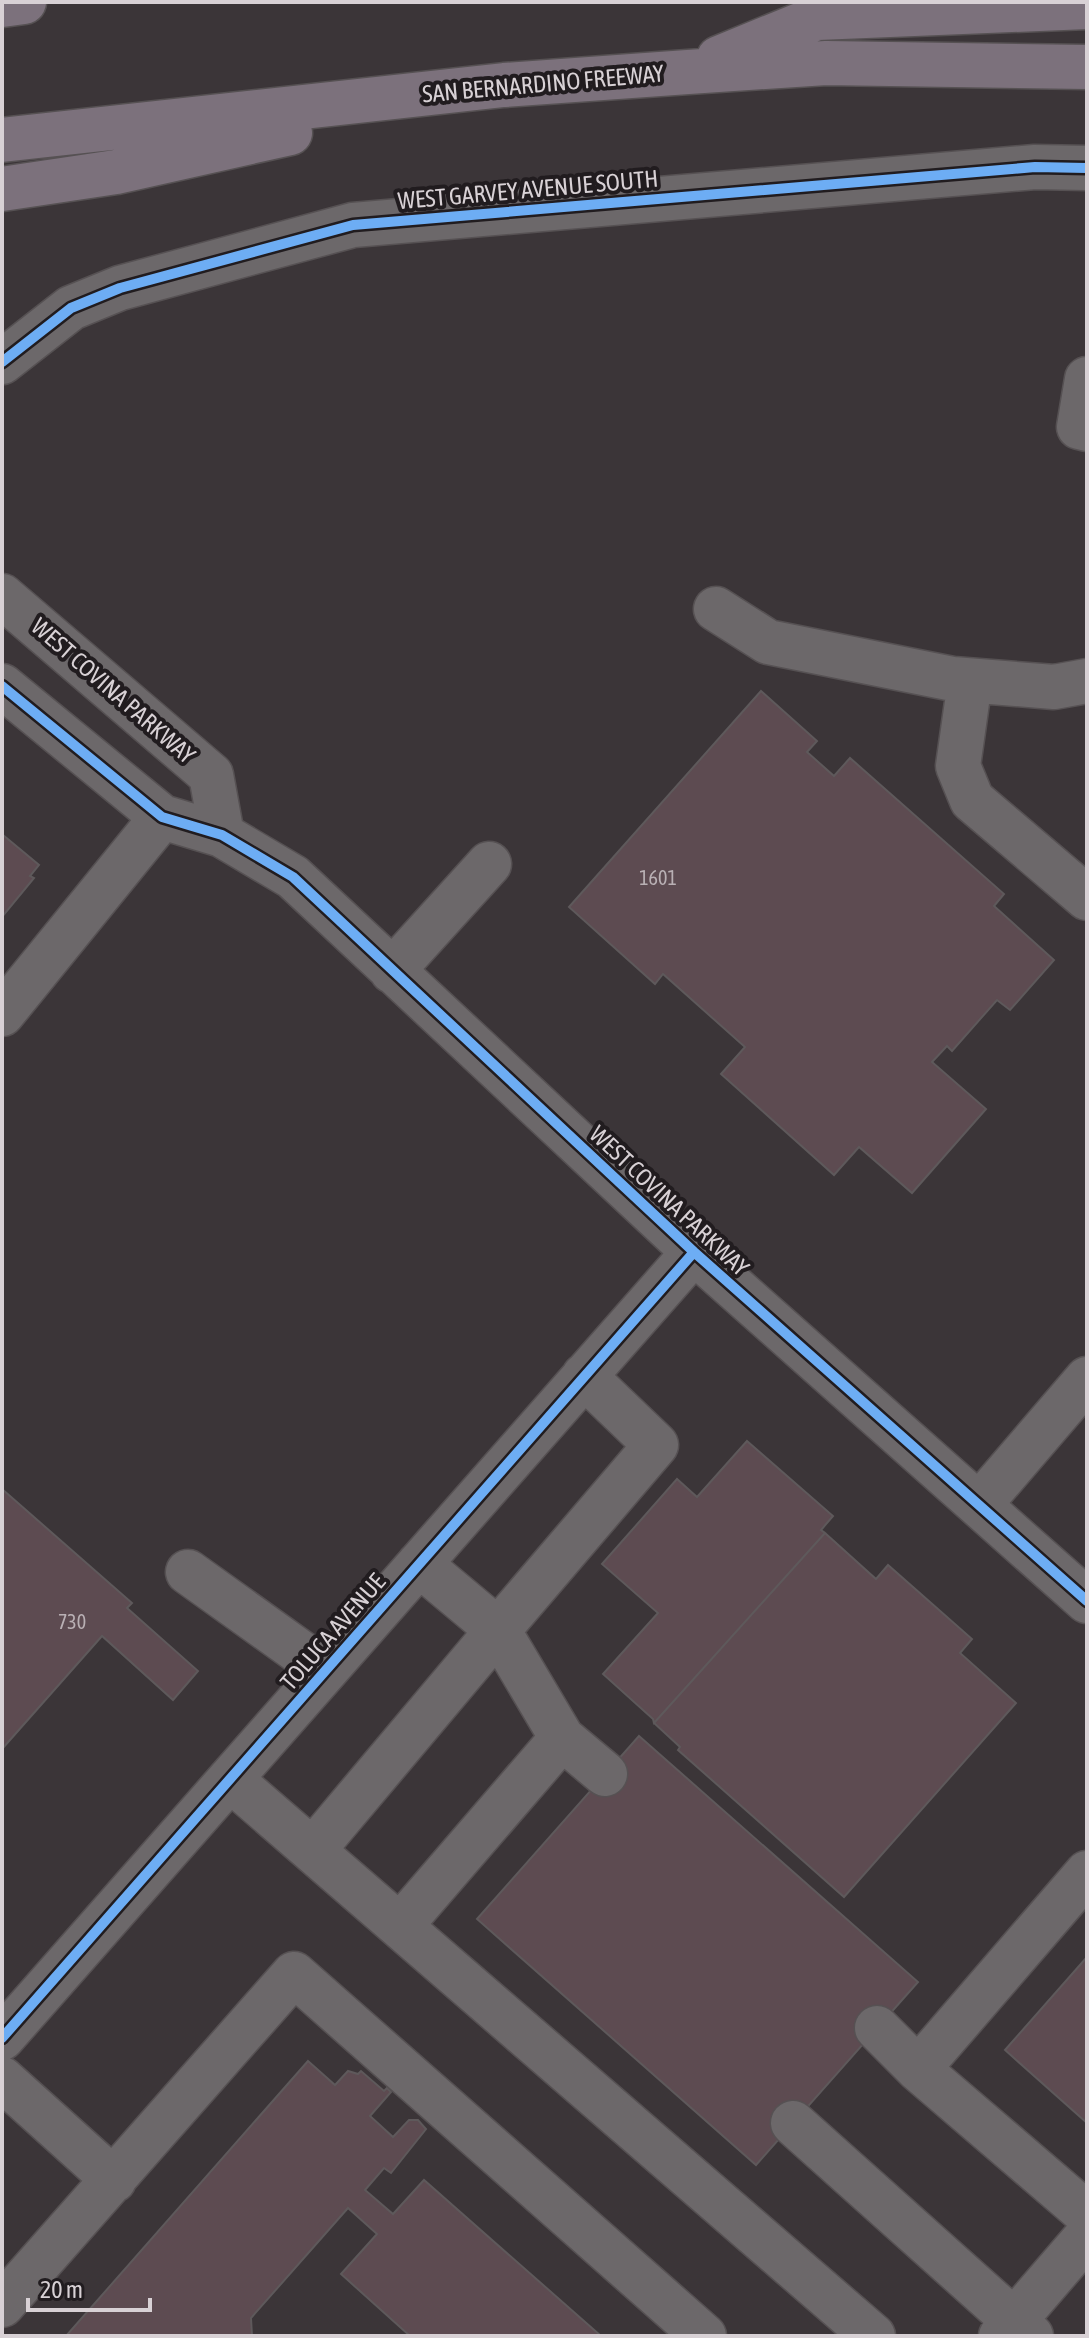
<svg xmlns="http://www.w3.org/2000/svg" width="1089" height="2338" font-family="'Asap Condensed',sans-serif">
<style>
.building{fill:#5d4b51;stroke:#5e595b;stroke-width:2}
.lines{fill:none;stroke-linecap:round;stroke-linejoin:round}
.minor-casing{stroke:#565153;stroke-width:47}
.highway-casing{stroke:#565153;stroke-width:47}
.minor{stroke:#6c686a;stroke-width:44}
.highway{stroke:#7c717c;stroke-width:44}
.cycleway-casing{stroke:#211c1f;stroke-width:15}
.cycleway{stroke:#6dadf4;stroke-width:10}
.labels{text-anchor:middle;stroke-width:8;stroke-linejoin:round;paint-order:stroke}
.number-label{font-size:20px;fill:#b9b0b4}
.street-label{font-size:24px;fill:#d8d1d5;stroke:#211c1f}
</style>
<rect width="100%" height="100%" fill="#3b3538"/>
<!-- building -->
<path class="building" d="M761 691 817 741 807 752 834 776 850 758 1004 894 994 906 1054 960 1010 1010 997 1000 952 1051 947 1046 932 1062 986 1109 912 1193 859 1147 834 1175 721 1074 745 1047 663 974 655 984 569 907Z
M3 835 39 865 30 876 34 878 2 917Z
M747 1441 833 1516 821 1530 825 1533 654 1723 653 1719 603 1674 658 1613 602 1564 677 1479 697 1497Z
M2 1489 132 1603 127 1608 198 1671 173 1700 102 1636 2 1749Z
M825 1533 876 1579 888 1565 972 1639 960 1653 1016 1703 844 1897 678 1750 680 1747 654 1723Z
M639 1736 918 1982 756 2165 477 1919Z
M1087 1957V2123L1005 2050Z
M308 2061 335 2085 348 2071 358 2074 361 2071 384 2091 387 2088 391 2092 370 2116 393 2137 409 2120H418L426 2129 391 2173 384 2168 365 2190 393 2214 424 2180 601 2336H410L341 2274 377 2234 348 2208 251 2318 252 2336H66Z"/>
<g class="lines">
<!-- minor casing -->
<g class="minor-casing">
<path id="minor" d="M2 362 71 308 120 288 353 225 1035 167 1087 168
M1087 379 1079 427 1087 429
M2 596 211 775 222 835
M716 609 768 642 953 679 1054 687 1087 681
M970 681 958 766 972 800 1087 898
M2 686 162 817 222 835 293 877 694 1252 1087 1601
M392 971 489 864
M2 1014 162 817
M979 1505 1087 1379
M188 1572 325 1670
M562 1738 605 1774
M230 1779 873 2336
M313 1850 498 1630 419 1564
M400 1926 562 1738 498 1630 656 1445 584 1376
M877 2028 918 2069 1087 2214
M2 2038 694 1252
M918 2069 1087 1873
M2 2079 114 2180
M793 2123 1031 2336
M2 2305 294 1974 704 2336
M1001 2336 1087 2236"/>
</g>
<!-- highway casing -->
<g class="highway-casing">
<path id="highway" d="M2 5 24 2
M719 58 817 18 1087 7
M2 140 504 85 688 72 826 63 1087 67
M2 189 116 172 290 133"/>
</g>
<!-- minor -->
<use href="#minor" class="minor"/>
<!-- highway -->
<use href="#highway" class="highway"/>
<!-- cycleway casing -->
<g class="cycleway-casing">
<path id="cycleway" d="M2 362 71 308 120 288 353 225 1035 167 1087 168
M2 686 162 817 222 835 293 877 694 1252 1087 1601
M2 2038 694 1252"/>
</g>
<!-- cycleway -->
<use href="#cycleway" class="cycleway"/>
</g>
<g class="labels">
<!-- number labels -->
<g class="number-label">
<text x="658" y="885">1601</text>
<text x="72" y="1629">730</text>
</g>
<!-- street labels -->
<g class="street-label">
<text transform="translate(543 84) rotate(-5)" y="8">SAN BERNARDINO FREEWAY</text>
<text transform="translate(528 190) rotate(-5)" y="8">WEST GARVEY AVENUE SOUTH</text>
<text transform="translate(113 691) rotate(41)" y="8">WEST COVINA PARKWAY</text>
<text transform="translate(669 1201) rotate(43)" y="8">WEST COVINA PARKWAY</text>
<text transform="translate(333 1632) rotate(-49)" y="8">TOLUCA AVENUE</text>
</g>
</g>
<!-- border -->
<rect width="1089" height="2338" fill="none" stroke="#d8d1d5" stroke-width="8"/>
<!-- scale -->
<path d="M28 2298v12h122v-12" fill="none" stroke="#d8d1d5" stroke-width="4"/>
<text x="40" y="2298" font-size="24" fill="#d8d1d5" stroke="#211c1f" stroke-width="6" paint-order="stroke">20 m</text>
</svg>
